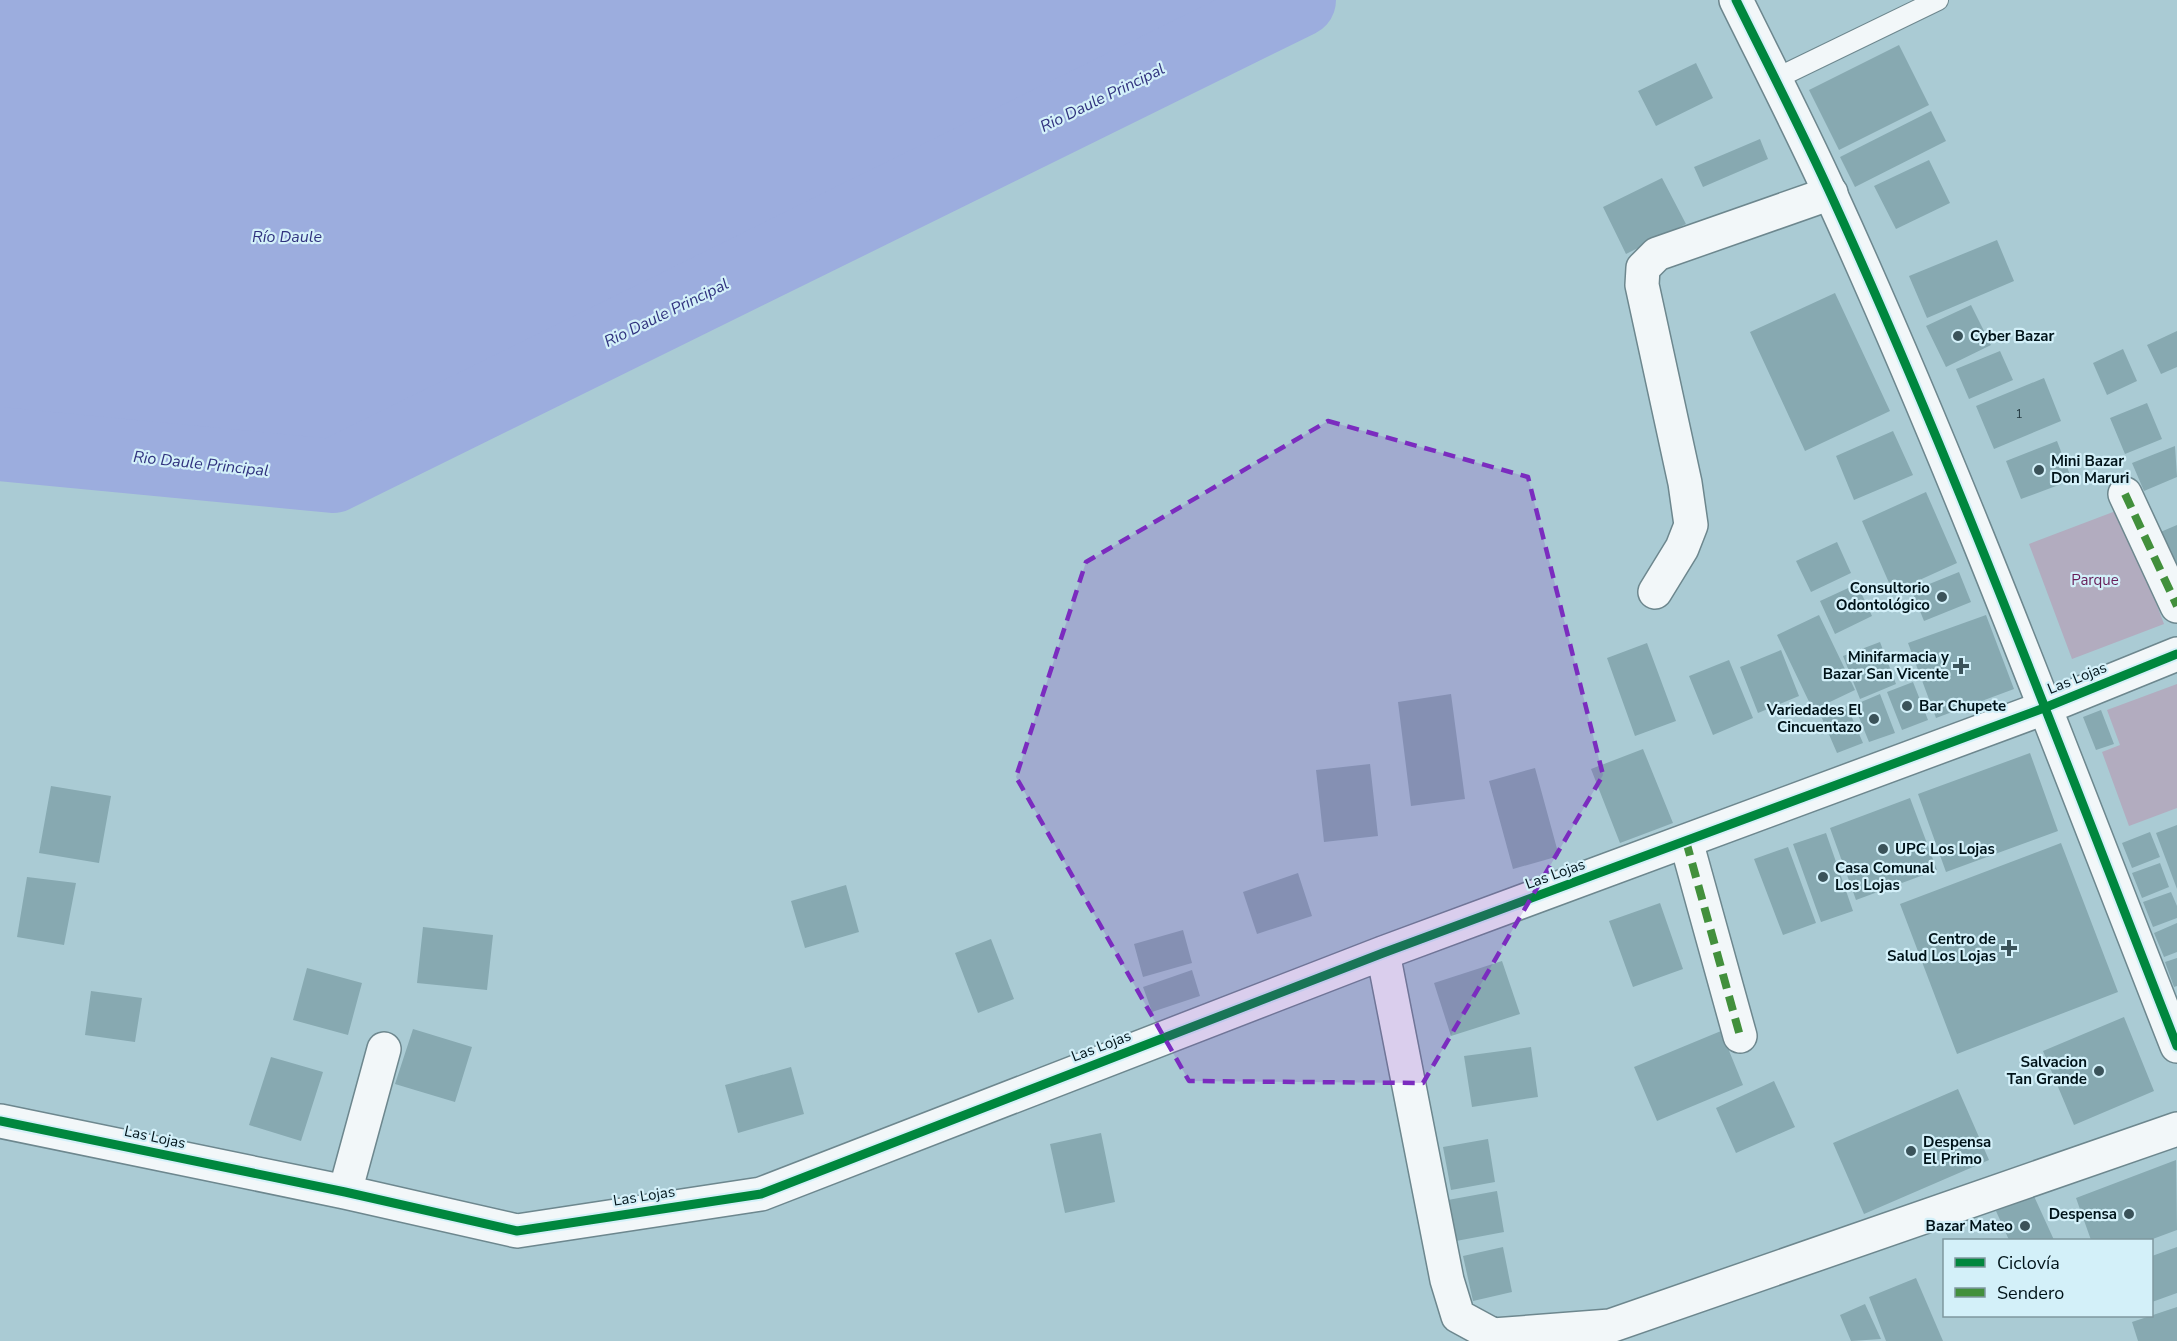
<svg xmlns="http://www.w3.org/2000/svg" width="2177" height="1341" font-family="'Nunito Sans',sans-serif">
<style>
.green{fill:#b2acbf}
.water{fill:#9cadde}
.lines{fill:none;stroke-linecap:round;stroke-linejoin:round}
.river{stroke:#9cadde;stroke-width:74}
.building{fill:#87a9b1}
.service-casing{stroke:#6d878e;stroke-width:22}
.minor-casing{stroke:#6d878e;stroke-width:36}
.tertiary-casing{stroke:#6d878e;stroke-width:36}
.service{stroke:#f2f7f9;stroke-width:20}
.minor{stroke:#f2f7f9;stroke-width:33}
.tertiary{stroke:#f2f7f9;stroke-width:33}
.quiet{stroke:#42903c;stroke-width:8;stroke-dasharray:15 8;stroke-linecap:butt}
.cycleway-casing{stroke:#d3f0f9;stroke-width:13}
.cycleway{stroke:#00873e;stroke-width:9}
.marked{fill:#7b2cbf;fill-opacity:0.2;stroke:#7b2cbf;stroke-width:4.5;stroke-dasharray:12 8;stroke-linejoin:round}
.poi-dot{fill:#3b535a;stroke:#d3f0f9;stroke-width:2}
.labels{text-anchor:middle;stroke-width:4.5;stroke-linejoin:round;paint-order:stroke}
.number-label{font-size:12px;fill:#22383f}
.poi-label{font-size:15px;font-weight:bold;fill:#001319;stroke:#d3f0f9;text-anchor:end}
.park-label{font-size:15px;fill:#671d58;stroke:#d3f0f9}
.street-label{font-size:15px;fill:#001319;stroke:#d3f0f9}
.water-label{font-size:16px;font-style:italic;fill:#30327e;stroke:#d3f0f9}
</style>
<rect width="100%" height="100%" fill="#aacbd4"/>
<!-- green -->
<path class="green" d="M2121 509 2164 624 2072 659 2029 544Z
M2177 684V808L2129 826 2102 752 2120 745 2107 710Z"/>
<!-- water -->
<path class="water" d="M0 0H1299L333 476 0 444Z"/>
<g class="lines">
<!-- river -->
<path class="river" d="M0 444 333 476 1299 0"/>
</g>
<!-- building -->
<path class="building" d="M1899 45 1929 105 1839 150 1809 90Z
M1696 63 1713 98 1656 126 1638 91Z
M1931 111 1946 141 1855 187 1840 157Z
M1760 139 1768 159 1703 187 1694 167Z
M1929 160 1950 203 1896 229 1874 186Z
M1662 178 1686 224 1626 254 1603 207Z
M1997 240 2014 281 1927 318 1909 276Z
M1835 293 1890 411 1805 451 1750 332Z
M1971 305 1991 345 1946 367 1926 326Z
M2177 331V367L2161 374 2147 345Z
M2123 349 2137 381 2107 395 2093 363Z
M2000 351 2013 380 1969 399 1956 369Z
M2044 378 2061 421 1994 449 1976 406Z
M2147 403 2162 439 2125 454 2110 418Z
M1893 431 1913 475 1854 500 1836 456Z
M2057 441 2072 480 2021 499 2006 461Z
M2175 446 2177 477 2144 491 2132 463Z
M1926 492 1957 563 1893 592 1862 521Z
M2177 525V569L2151 536Z
M1837 542 1851 573 1811 592 1796 561Z
M1959 572 1971 602 1924 621 1912 591Z
M1857 584 1872 616 1835 634 1820 601Z
M1819 615 1855 690 1813 710 1777 635Z
M1986 615 2014 689 1936 718 1908 643Z
M1880 642 1896 684 1860 699 1843 656Z
M1647 643 1676 721 1635 736 1607 658Z
M1781 650 1799 696 1758 713 1740 667Z
M1729 660 1753 718 1713 735 1689 676Z
M1913 682 1928 720 1902 730 1887 692Z
M1451 694 1465 799 1411 806 1398 702Z
M1880 694 1895 733 1869 742 1854 705Z
M1847 706 1863 743 1837 753 1821 716Z
M2101 710 2114 744 2096 750 2083 717Z
M1643 749 1673 823 1620 843 1591 769Z
M2030 753 2058 831 1946 872 1918 794Z
M1370 764 1378 836 1324 842 1316 770Z
M1535 768 1559 856 1513 869 1489 781Z
M51 786 111 796 99 863 39 853Z
M1910 798 1937 870 1856 900 1830 828Z
M2177 825V889L2156 833Z
M2150 832 2160 857 2132 868 2122 843Z
M1826 833 1853 911 1821 922 1793 844Z
M2061 843 2118 992 1957 1054 1900 904Z
M1788 847 1816 923 1783 935 1754 859Z
M2160 863 2169 887 2142 898 2132 873Z
M1298 873 1312 916 1257 934 1243 892Z
M27 877 76 883 64 945 17 937Z
M846 885 859 932 805 948 791 901Z
M2171 892 2177 906V918L2153 927 2143 902Z
M1660 903 1683 969 1633 987 1609 921Z
M2177 923V952L2164 957 2154 933Z
M423 927 493 935 487 990 417 983Z
M1183 930 1192 963 1143 977 1134 944Z
M991 939 1014 999 978 1013 955 953Z
M2177 958V986L2174 987 2165 962Z
M1502 961 1520 1014 1451 1036 1434 983Z
M307 968 362 983 348 1035 293 1020Z
M1192 970 1200 996 1152 1012 1143 987Z
M91 991 142 998 135 1042 85 1035Z
M2124 1017 2154 1091 2074 1125 2043 1051Z
M413 1029 472 1047 455 1102 395 1084Z
M1721 1031 1743 1085 1657 1121 1634 1067Z
M1531 1047 1538 1097 1472 1107 1464 1056Z
M271 1057 323 1072 301 1141 249 1125Z
M791 1067 804 1114 738 1133 725 1085Z
M1774 1081 1795 1127 1736 1153 1716 1108Z
M1958 1089 1989 1160 1864 1214 1833 1143Z
M1101 1133 1115 1202 1065 1213 1050 1144Z
M1488 1139 1495 1182 1451 1190 1443 1147Z
M2176 1160 2177 1230 2150 1240H2091L2076 1198Z
M1497 1191 1504 1232 1456 1241 1448 1200Z
M2033 1194 2054 1240H2009L1996 1211Z
M1503 1247 1512 1292 1473 1301 1463 1256Z
M2177 1247V1293L2152 1302V1256Z
M1916 1278 1943 1341H1886L1869 1297Z
M1865 1304 1881 1339 1851 1341 1840 1315Z
M2177 1307V1341H2138L2132 1322Z"/>
<g class="lines">
<!-- service casing -->
<g class="service-casing">
<path id="service" d="M1775 79 1938 0"/>
</g>
<!-- minor casing -->
<g class="minor-casing">
<path id="minor" d="M2125 494 2177 606
M1655 592 1682 548 1691 525 1685 483 1642 285 1643 268 1657 254 1831 193
M1686 841 1740 1036
M1383 953 1447 1280 1458 1316 1493 1335 1610 1326 2177 1129
M0 1121 345 1192 517 1231 761 1194 1383 953 2044 708 2177 654
M345 1192 384 1049"/>
</g>
<!-- tertiary casing -->
<g class="tertiary-casing">
<path id="tertiary" d="M1736 0C1768 65 1801 129 1831 195 1958 473 2065 761 2177 1046"/>
</g>
<!-- service -->
<use href="#service" class="service"/>
<!-- minor -->
<use href="#minor" class="minor"/>
<!-- tertiary -->
<use href="#tertiary" class="tertiary"/>
<!-- quiet -->
<path class="quiet" d="M2125 494 2177 606
M1686 841 1740 1036"/>
<!-- cycleway casing -->
<g class="cycleway-casing">
<path id="cycleway" d="M1736 0C1768 65 1801 129 1831 195 1958 473 2065 761 2177 1046
M0 1121 345 1192 517 1231 761 1194 1383 953 2044 708 2177 654"/>
</g>
<!-- cycleway -->
<use href="#cycleway" class="cycleway"/>
</g>
<!-- marked area -->
<path class="marked" d="M1328 421 1528 477 1603 775 1423 1083 1189 1081 1016 777 1086 562Z"/>
<!-- markers -->
<g class="poi-dot">
<circle cx="1958" cy="336" r="6"/>
<circle cx="2039" cy="470" r="6"/>
<circle cx="1942" cy="597" r="6"/>
<path d="M1958 657h6v6h6v6h-6v6h-6v-6h-6v-6h6z"/>
<circle cx="1907" cy="706" r="6"/>
<circle cx="1874" cy="719" r="6"/>
<circle cx="1883" cy="849" r="6"/>
<circle cx="1823" cy="877" r="6"/>
<path d="M2006 939h6v6h6v6h-6v6h-6v-6h-6v-6h6z"/>
<circle cx="2099" cy="1071" r="6"/>
<circle cx="1911" cy="1151" r="6"/>
<circle cx="2129" cy="1214" r="6"/>
<circle cx="2025" cy="1226" r="6"/>
</g>
<g class="labels">
<!-- number labels -->
<g class="number-label">
<text x="2019" y="418">1</text>
</g>
<!-- poi labels -->
<g class="poi-label">
<text x="1970" y="341" text-anchor="start">Cyber Bazar</text>
<text x="2051" y="466" text-anchor="start">Mini Bazar<tspan x="2051" dy="17">Don Maruri</tspan></text>
<text x="1930" y="593">Consultorio<tspan x="1930" dy="17">Odontológico</tspan></text>
<text x="1949" y="662">Minifarmacia y<tspan x="1949" dy="17">Bazar San Vicente</tspan></text>
<text x="1919" y="711" text-anchor="start">Bar Chupete</text>
<text x="1862" y="715">Variedades El<tspan x="1862" dy="17">Cincuentazo</tspan></text>
<text x="1895" y="854" text-anchor="start">UPC Los Lojas</text>
<text x="1835" y="873" text-anchor="start">Casa Comunal<tspan x="1835" dy="17">Los Lojas</tspan></text>
<text x="1996" y="944">Centro de<tspan x="1996" dy="17">Salud Los Lojas</tspan></text>
<text x="2087" y="1067">Salvacion<tspan x="2087" dy="17">Tan Grande</tspan></text>
<text x="1923" y="1147" text-anchor="start">Despensa<tspan x="1923" dy="17">El Primo</tspan></text>
<text x="2117" y="1219">Despensa</text>
<text x="2013" y="1231">Bazar Mateo</text>
</g>
<!-- park labels -->
<g class="park-label">
<text x="2095" y="585">Parque</text>
</g>
<!-- street labels -->
<g class="street-label">
<text transform="translate(2077 678) rotate(-22)" y="5">Las Lojas</text>
<text transform="translate(1555 874) rotate(-20)" y="5">Las Lojas</text>
<text transform="translate(1101 1046) rotate(-21)" y="5">Las Lojas</text>
<text transform="translate(155 1137) rotate(12)" y="5">Las Lojas</text>
<text transform="translate(644 1196) rotate(-9)" y="5">Las Lojas</text>
</g>
<!-- water labels -->
<g class="water-label">
<text transform="translate(1102 97) rotate(-26)" y="6">Rio Daule Principal</text>
<text x="287" y="242">Río Daule</text>
<text transform="translate(666 312) rotate(-26)" y="6">Rio Daule Principal</text>
<text transform="translate(201 463) rotate(6)" y="6">Rio Daule Principal</text>
</g>
</g>
<!-- legend -->
<rect x="1943" y="1239" width="210" height="78" fill="#d3f0f9" stroke="#7f989f" stroke-width="1.5"/>
<rect x="1955" y="1258" width="30" height="9" fill="#00873e" stroke="#7f989f" stroke-width="1.5"/>
<text x="1997" y="1269" font-size="18" fill="#001319">Ciclovía</text>
<rect x="1955" y="1288" width="30" height="9" fill="#42903c" stroke="#7f989f" stroke-width="1.5"/>
<text x="1997" y="1299" font-size="18" fill="#001319">Sendero</text>
</svg>
